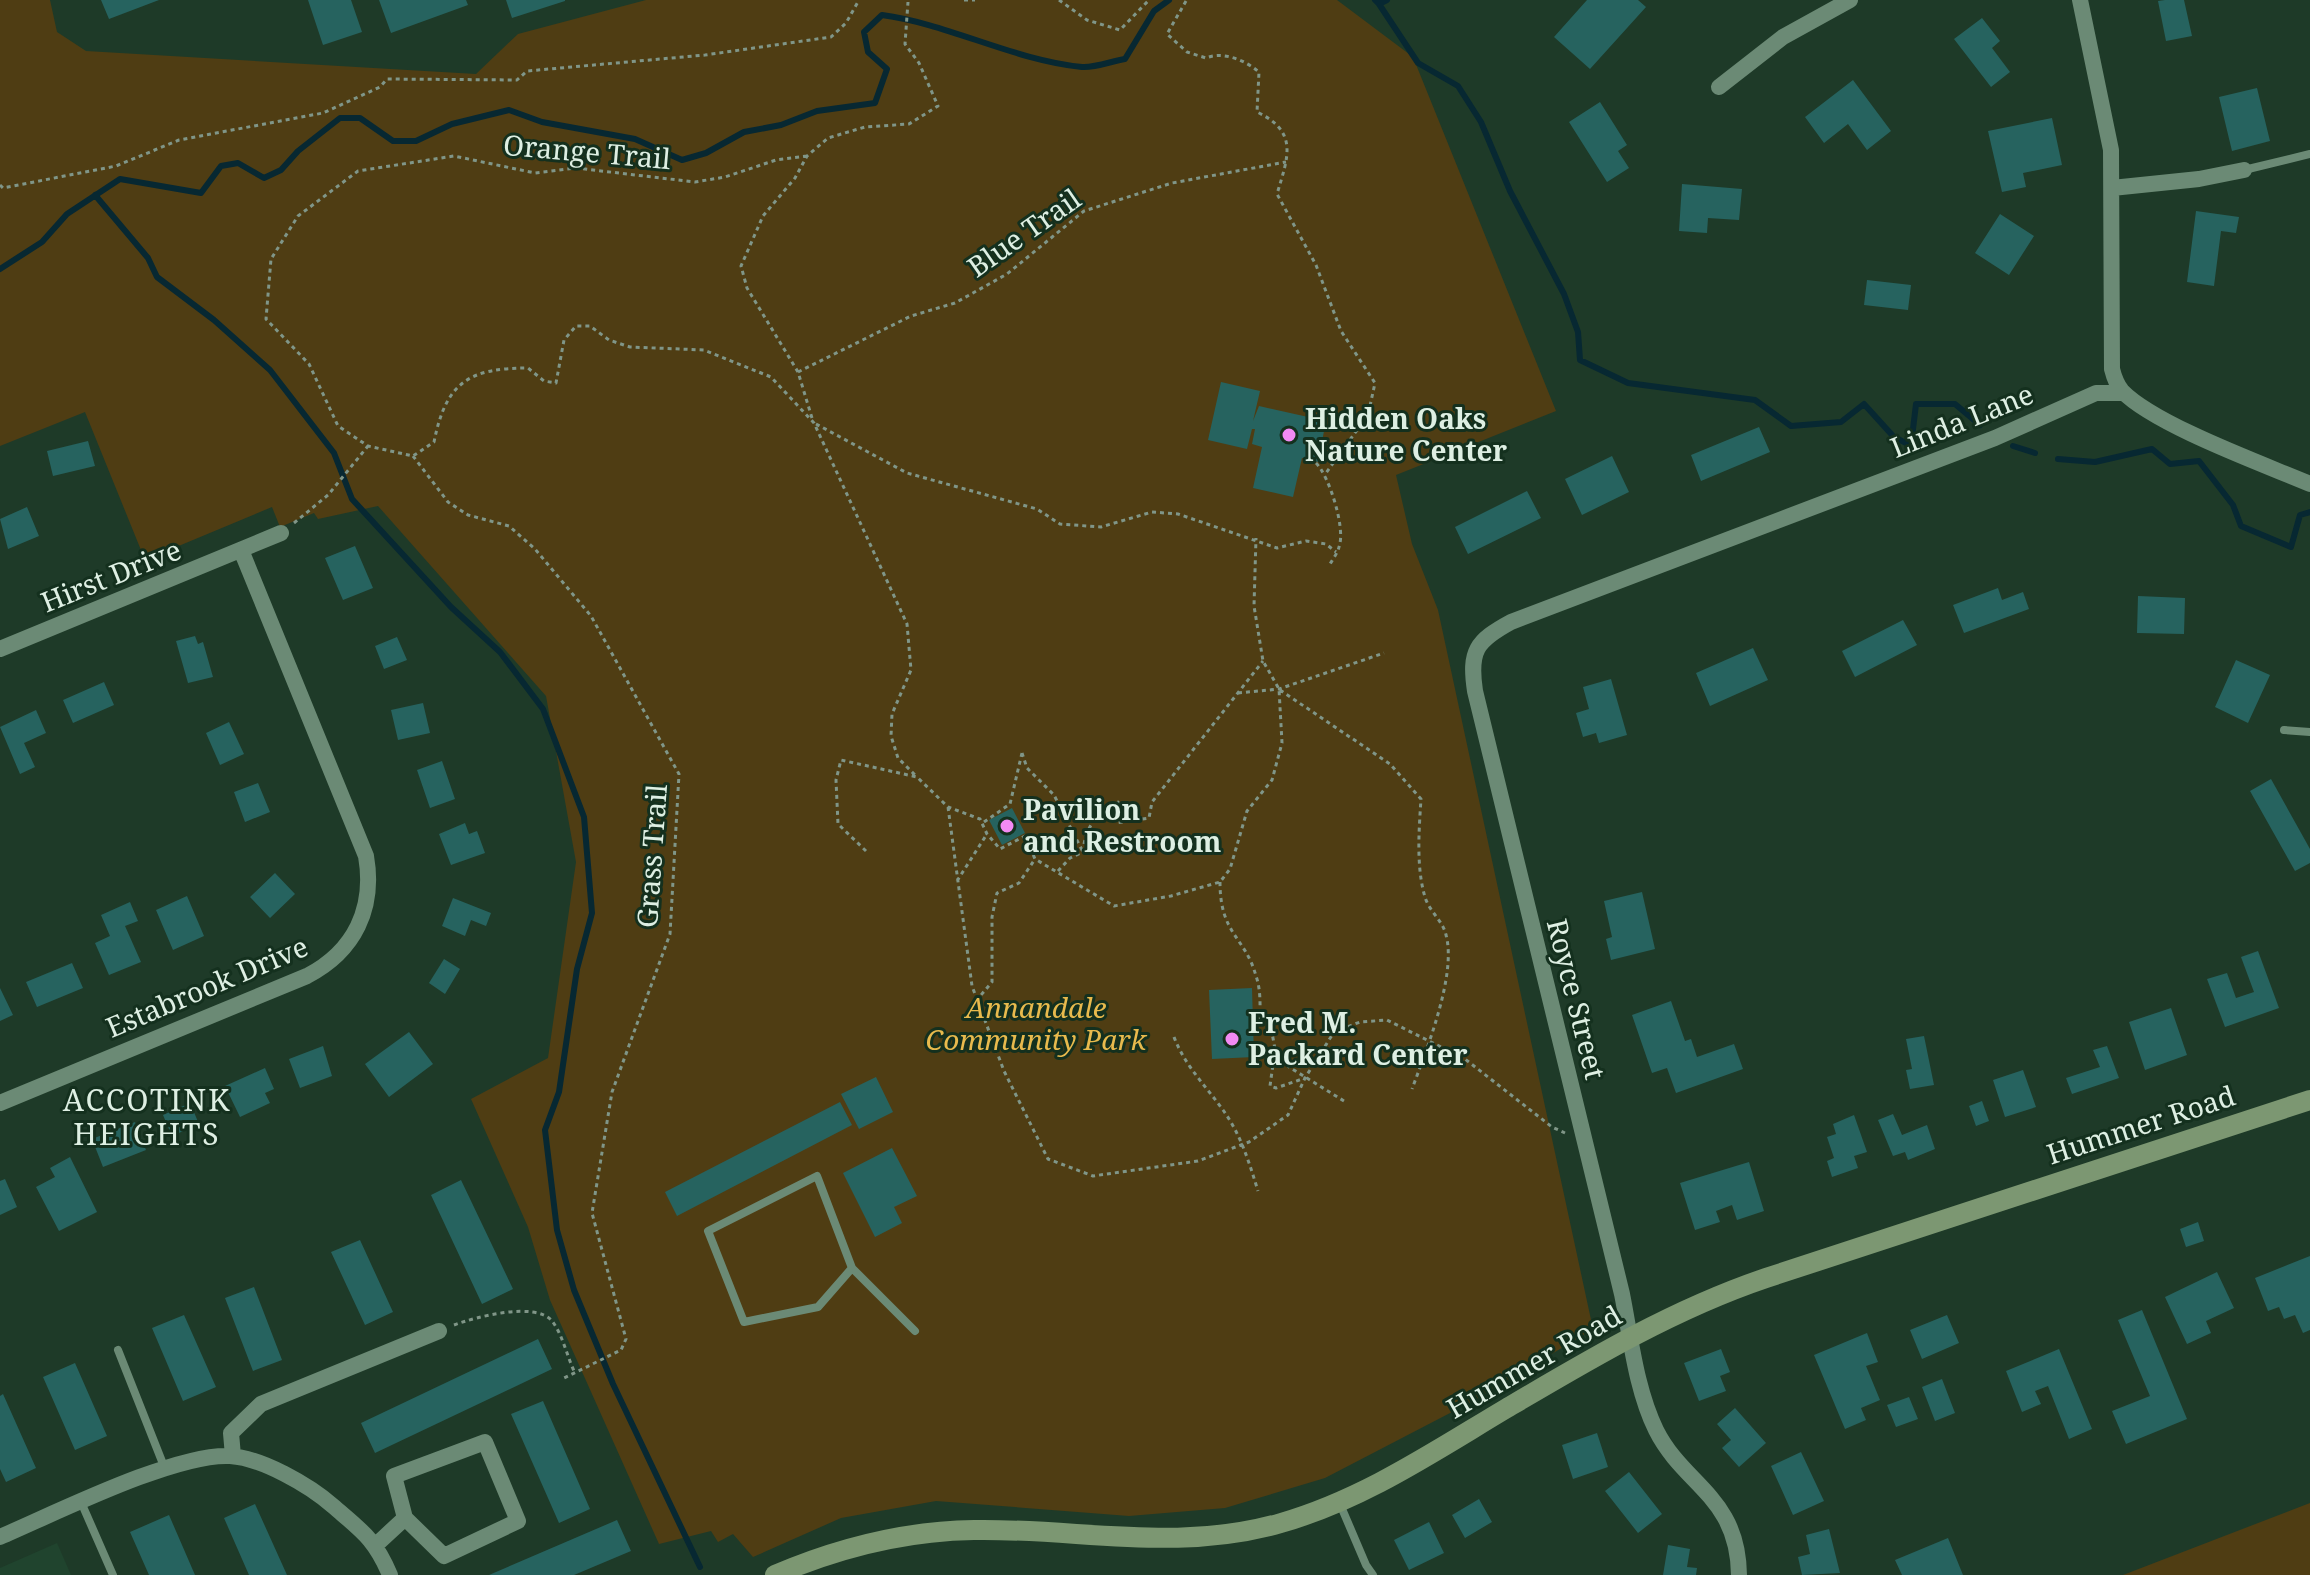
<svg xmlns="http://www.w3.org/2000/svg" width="2310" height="1575" font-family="'Noto Serif',serif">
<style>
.built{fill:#20442e}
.green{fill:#4f3d13}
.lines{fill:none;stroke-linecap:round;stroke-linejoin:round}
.stream{stroke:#072832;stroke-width:6}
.building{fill:#26635f}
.path{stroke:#809688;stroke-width:3;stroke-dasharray:4 4;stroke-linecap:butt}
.service{stroke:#6b8a75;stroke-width:8}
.minor{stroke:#6b8a75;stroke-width:16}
.secondary{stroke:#7c9772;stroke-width:20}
.poi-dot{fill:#f28af3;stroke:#14301e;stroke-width:3}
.labels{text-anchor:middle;stroke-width:6;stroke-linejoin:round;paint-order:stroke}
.street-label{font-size:28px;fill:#deefe3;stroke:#14301e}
.poi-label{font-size:28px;font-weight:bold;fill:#deefe3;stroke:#14301e;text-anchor:start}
.park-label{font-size:28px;font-style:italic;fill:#e8ba4d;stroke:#14301e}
.neighbourhood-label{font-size:30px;letter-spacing:2px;fill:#deefe3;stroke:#14301e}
</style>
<rect width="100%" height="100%" fill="#1e3a28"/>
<!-- built -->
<path class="built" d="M57 1543 71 1575H0V1568Z"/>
<!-- green -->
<path class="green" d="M0 0H50L57 32 86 51 476 74 518 34 646 0H1337L1413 57 1556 411 1396 475 1412 544 1438 610 1593 1329 1477 1399 1325 1478 1225 1508 1129 1516 936 1501 841 1518 753 1557 733 1534 718 1542 711 1531 659 1544 550 1300 528 1227 471 1099 548 1058 576 862 546 696 378 506 318 519 314 513 280 527 272 507 145 560 85 412 0 446Z
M2310 1503V1575H2123Z"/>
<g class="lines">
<!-- stream -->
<path class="stream" d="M1375 0 1379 4 1387 0
M1379 4 1418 63 1458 86 1481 122 1510 191 1564 294 1578 332 1580 360 1628 383 1755 400 1791 426 1841 422 1864 404 1893 436 1911 446 1916 404H1955L1980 425
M95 195 148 258 157 277 214 320 270 370 334 453 352 499 451 607 500 652 543 709 584 817 592 913 577 969 559 1092 545 1130 557 1230 574 1290 613 1384 700 1567
M0 269 42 242 67 214 120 179 201 193 221 166 238 163 264 178 281 170 298 151 340 118H360L393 141H416L452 124 509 110 542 122 635 139 682 160 706 153 744 132 781 125 817 111 875 103 887 69 868 52 864 32 882 15C949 24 1013 60 1082 67 1095 68 1112 61 1125 59L1154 11 1169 0
M2013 446 2035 453
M2058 459 2095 462 2152 449 2170 464 2199 461 2233 505 2241 526 2291 547 2300 515 2310 512"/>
</g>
<!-- building -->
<path class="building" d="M101 0H159L109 19Z
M308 0H351L362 32 323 45Z
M379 0H466L468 5 391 33Z
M506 0H565V1L512 18Z
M1587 0H1638L1646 7 1590 69 1554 37Z
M2165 0H2184L2192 36 2166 41 2158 1Z
M1982 18 2000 41 1992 48 2010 72 1991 87 1954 39Z
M1853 80 1891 131 1867 150 1848 124 1824 143 1805 117Z
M2257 88 2270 141 2232 151 2219 97Z
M1600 102 1627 145 1618 151 1629 168 1607 182 1569 122Z
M2052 118 2062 165 2023 173 2026 187 2002 192 1988 131Z
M1682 184 1742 189 1739 220 1708 218 1707 233 1679 231Z
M2196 211 2239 217 2236 233 2221 231 2214 286 2187 282Z
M2000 214 2034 236 2009 275 1975 253Z
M1867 280 1911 285 1908 310 1864 305Z
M1221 382 1260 391 1253 421 1259 406 1326 421 1318 462 1302 458 1293 497 1253 488 1262 447 1252 444 1255 429H1252L1247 449 1208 440Z
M1759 427 1770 452 1701 481 1691 455Z
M88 441 95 466 53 476 47 451Z
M1612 456 1629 492 1582 515 1565 479Z
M1527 491 1541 518 1468 554 1455 527Z
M27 507 39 536 8 549 0 519Z
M355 546 373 588 343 600 325 558Z
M1998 588 2002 600 2023 592 2029 609 1964 633 1953 605Z
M2138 596 2185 598 2184 634 2137 633Z
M1903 620 1917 645 1855 677 1842 651Z
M195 636 198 644 203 642 213 677 188 683 176 641Z
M397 637 407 660 384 669 375 646Z
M1753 648 1768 680 1710 706 1696 673Z
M2236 660 2270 675 2248 723 2215 707Z
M1611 679 1627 735 1599 743 1596 733 1583 737 1576 713 1589 709 1583 687Z
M104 682 114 705 73 723 63 700Z
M423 703 430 733 398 740 391 710Z
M36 710 46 733 24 743 35 767 20 774 0 727Z
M229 722 244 754 220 765 206 733Z
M442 761 455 799 430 808 417 770Z
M2271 779 2310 849V863L2295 871 2250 791Z
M258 783 270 812 245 822 234 792Z
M1012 808 1025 833 1002 845 989 820Z
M465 823 469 834 477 831 485 853 451 865 439 834Z
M275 873 295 894 270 918 250 897Z
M1642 892 1655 949 1611 960 1606 939 1612 937 1604 901Z
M187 896 204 936 173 950 156 910Z
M453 898 491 913 486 926 471 920 465 936 442 926Z
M130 902 138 921 125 926 141 962 109 975 95 943 110 936 101 915Z
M2258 951 2279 1008 2225 1027 2207 979 2227 973 2236 998 2254 992 2241 957Z
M444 959 460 969 445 994 429 983Z
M72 963 83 988 37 1007 26 982Z
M0 988 13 1015 0 1021Z
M1252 988 1254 1057 1212 1059 1209 990Z
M1671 1001 1685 1041 1691 1039 1697 1057 1734 1044 1743 1069 1676 1093 1667 1068 1652 1073 1632 1015Z
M2171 1008 2187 1055 2145 1070 2129 1022Z
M409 1032 433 1064 389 1097 365 1064Z
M1924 1036 1934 1085 1910 1089 1906 1070 1912 1069 1906 1039Z
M323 1046 332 1076 300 1088 289 1059Z
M2107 1046 2119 1078 2072 1094 2066 1078 2100 1067 2093 1050Z
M265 1068 274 1089 265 1093 270 1103 240 1117 225 1086Z
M2023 1070 2036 1107 2005 1117 1993 1080Z
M876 1077 893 1112 859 1129 841 1094Z
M1982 1101 1989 1121 1976 1126 1969 1106Z
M840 1102 852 1125 677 1216 665 1192Z
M190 1103 199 1124 172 1136 163 1115Z
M1893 1114 1902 1135 1927 1125 1935 1149 1908 1160 1905 1152 1893 1156 1878 1120Z
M1854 1115 1867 1152 1854 1156 1858 1168 1832 1177 1827 1161 1834 1158 1827 1137 1836 1134 1833 1124Z
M135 1122 146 1150 103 1167 92 1139Z
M892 1148 917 1196 894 1207 902 1223 875 1237 843 1173Z
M70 1157 97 1212 59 1231 36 1187 55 1177 50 1168Z
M1749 1162 1764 1211 1737 1220 1732 1205 1716 1211 1720 1222 1695 1230 1680 1183Z
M5 1179 17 1207 0 1215V1181Z
M461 1180 513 1289 482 1304 431 1195Z
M2198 1222 2204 1241 2186 1247 2180 1229Z
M360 1240 393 1312 365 1325 331 1252Z
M2310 1256V1330L2303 1333 2295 1315 2284 1319 2279 1307 2268 1311 2255 1278Z
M2217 1272 2234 1308 2206 1321 2211 1333 2187 1344 2165 1297Z
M254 1287 282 1360 253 1371 225 1298Z
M2142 1310 2187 1419 2126 1444 2112 1411 2150 1396 2118 1320Z
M184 1315 216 1387 183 1401 152 1328Z
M1947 1315 1959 1343 1922 1359 1910 1330Z
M1867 1333 1878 1362 1866 1366 1880 1400 1861 1408 1866 1420 1845 1429 1814 1355Z
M538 1339 552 1369 375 1453 361 1423Z
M1721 1349 1730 1372 1720 1376 1726 1391 1699 1401 1684 1363Z
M2059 1349 2092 1429 2069 1439 2048 1386 2035 1391 2041 1404 2022 1412 2006 1371Z
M75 1363 107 1436 75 1450 43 1377Z
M1942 1379 1955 1413 1935 1421 1922 1387Z
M3 1394 36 1468 6 1482 0 1469V1396Z
M1909 1397 1918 1419 1896 1427 1887 1405Z
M543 1401 590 1509 559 1523 511 1414Z
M1735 1408 1766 1443 1739 1467 1722 1448 1731 1440 1717 1424Z
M1597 1433 1608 1467 1573 1479 1562 1445Z
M1801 1452 1824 1501 1793 1515 1771 1466Z
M1629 1472 1662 1514 1638 1533 1605 1491Z
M1479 1499 1492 1522 1465 1538 1452 1515Z
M255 1504 287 1575H249L224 1518Z
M169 1515 195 1575H149L130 1532Z
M617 1520 631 1551 574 1575H489Z
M1429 1522 1444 1553 1409 1570 1394 1540Z
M1829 1529 1840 1573 1802 1575 1798 1557 1810 1554 1806 1535Z
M1948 1538 1963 1575H1902L1895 1560Z
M1668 1545 1690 1549 1687 1567 1697 1568 1696 1575H1663Z"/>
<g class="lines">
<!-- path -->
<path class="path" d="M964 0H975
M1059 0 1087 20 1120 30 1149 0
M1186 1 1167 34 1187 52 1206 58C1223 51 1245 60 1259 72L1257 112C1299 132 1288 157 1277 194L1316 265 1341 331 1375 383 1368 415 1326 473
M807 156 776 160 725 177 695 182 576 168 535 173 454 156 358 171 298 216 271 259 266 319 309 364 338 426 368 446 413 456 434 442C446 382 469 368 528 368L544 381 556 383 564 340 576 326H590L609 340 630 347 704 350 771 377 814 423 907 624 911 670 892 714 891 736 898 758 917 777
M0 185 3 188 116 166 179 140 323 113 380 87 387 79 517 80 527 71 705 55 831 37 846 23 859 0
M798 372 911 316 955 303 1007 274 1084 211 1172 183 1286 162
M812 418 798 372 747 288 741 266 763 216 795 178 807 156 828 138 865 127 909 124 938 106 919 63 905 44 908 2
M816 424 907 473 1037 509 1060 524 1101 527 1152 512 1178 514 1277 548 1306 541 1326 544 1336 552
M413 456 448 502 468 515 509 526 535 549 591 616 679 774 670 934 612 1092 592 1213 626 1339 621 1350 562 1379
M1316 463C1329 476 1346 528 1339 547 1338 552 1333 559 1330 564
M294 523 328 495 368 446
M1280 690 1390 764 1421 799C1419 830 1416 867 1425 897 1429 911 1443 921 1446 935 1457 975 1426 1051 1412 1089
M1238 693 1279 689 1384 653
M1022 753 1027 768 1054 795 1083 852
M948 807 972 986 1004 1071 1048 1159 1093 1176 1198 1161 1249 1142 1288 1115 1305 1078 1334 1032 1360 1022 1387 1020 1465 1059 1552 1127 1565 1133
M984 822 1010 804 1022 753
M866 851 838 824 836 780 841 760 917 777 948 807 980 819 987 834 1000 849 1025 836 1035 859 1114 906 1171 896 1220 882 1230 869 1247 811 1272 780 1282 743 1279 689 1263 661 1254 606 1256 538
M1083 852C1085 827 1096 814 1118 802L1116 823 1149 818 1152 802 1263 661
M1058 871 1070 858 1083 852
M957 881 987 834
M1220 882C1220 935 1245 936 1256 976 1261 990 1260 1006 1260 1021
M976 1001 992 982V917L997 893 1019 883 1035 859
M1253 1020 1270 1022 1275 1049 1289 1067 1344 1101
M1174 1037C1185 1066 1206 1086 1223 1110 1241 1135 1249 1162 1258 1191
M1275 1050 1270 1086 1276 1088 1305 1078
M454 1325C475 1317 536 1301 552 1321 563 1335 567 1357 575 1373"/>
<!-- service -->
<path class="service" d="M2244 170 2310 154
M2284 730 2310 732
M852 1268 817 1176 708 1231 744 1322 818 1307 852 1268 915 1331
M118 1350 165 1469
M81 1502 113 1575
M1340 1504 1366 1565 1373 1575"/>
<!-- minor -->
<path class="minor" d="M2080 0 2111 150 2112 369C2114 377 2116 384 2122 391 2155 425 2263 464 2310 484
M1719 87 1783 37 1850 0
M2112 188 2199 179 2244 170
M0 649 281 533
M0 1103 307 976C355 951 375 908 366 856L241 550
M233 1456 231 1433 261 1404 439 1331
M0 1537C54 1514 175 1453 230 1456 262 1458 309 1485 333 1506 362 1531 375 1539 390 1575
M377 1544 405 1518 394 1476 485 1442 518 1521 444 1556 405 1518
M1739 1575C1738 1496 1684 1486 1656 1430 1636 1389 1631 1339 1622 1294L1475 691C1469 651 1476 641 1511 622L1995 438 2096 393H2124"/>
<!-- secondary -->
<path class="secondary" d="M775 1575C838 1548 905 1531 974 1530 1079 1528 1176 1553 1281 1523 1364 1499 1433 1452 1507 1408 1590 1359 1674 1309 1766 1278L2310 1100"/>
</g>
<!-- markers -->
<g class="poi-dot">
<circle cx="1289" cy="435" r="8"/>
<circle cx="1007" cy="826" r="8"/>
<circle cx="1232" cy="1039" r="8"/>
</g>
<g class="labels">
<!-- street labels -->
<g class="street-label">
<text transform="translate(587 152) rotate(5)" y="10">Orange Trail</text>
<text transform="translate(1024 233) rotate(-35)" y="10">Blue Trail</text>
<text transform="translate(1962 421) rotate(-22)" y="10">Linda Lane</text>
<text transform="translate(111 576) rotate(-22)" y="10">Hirst Drive</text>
<text transform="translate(652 856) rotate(-86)" y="10">Grass Trail</text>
<text transform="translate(207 987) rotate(-23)" y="10">Estabrook Drive</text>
<text transform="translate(1576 999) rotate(76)" y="10">Royce Street</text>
<text transform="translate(2141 1125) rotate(-18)" y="10">Hummer Road</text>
<text transform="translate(1534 1362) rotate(-30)" y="10">Hummer Road</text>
</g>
<!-- poi labels -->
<g class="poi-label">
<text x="1305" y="429">Hidden Oaks<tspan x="1305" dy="32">Nature Center</tspan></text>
<text x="1023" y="820">Pavilion<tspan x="1023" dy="32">and Restroom</tspan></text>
<text x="1248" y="1033">Fred M.<tspan x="1248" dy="32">Packard Center</tspan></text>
</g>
<!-- park labels -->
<g class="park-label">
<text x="1036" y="1018">Annandale<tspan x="1036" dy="32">Community Park</tspan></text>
</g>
<!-- neighbourhood labels -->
<g class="neighbourhood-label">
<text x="147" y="1111">ACCOTINK<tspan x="147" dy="34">HEIGHTS</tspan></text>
</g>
</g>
</svg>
